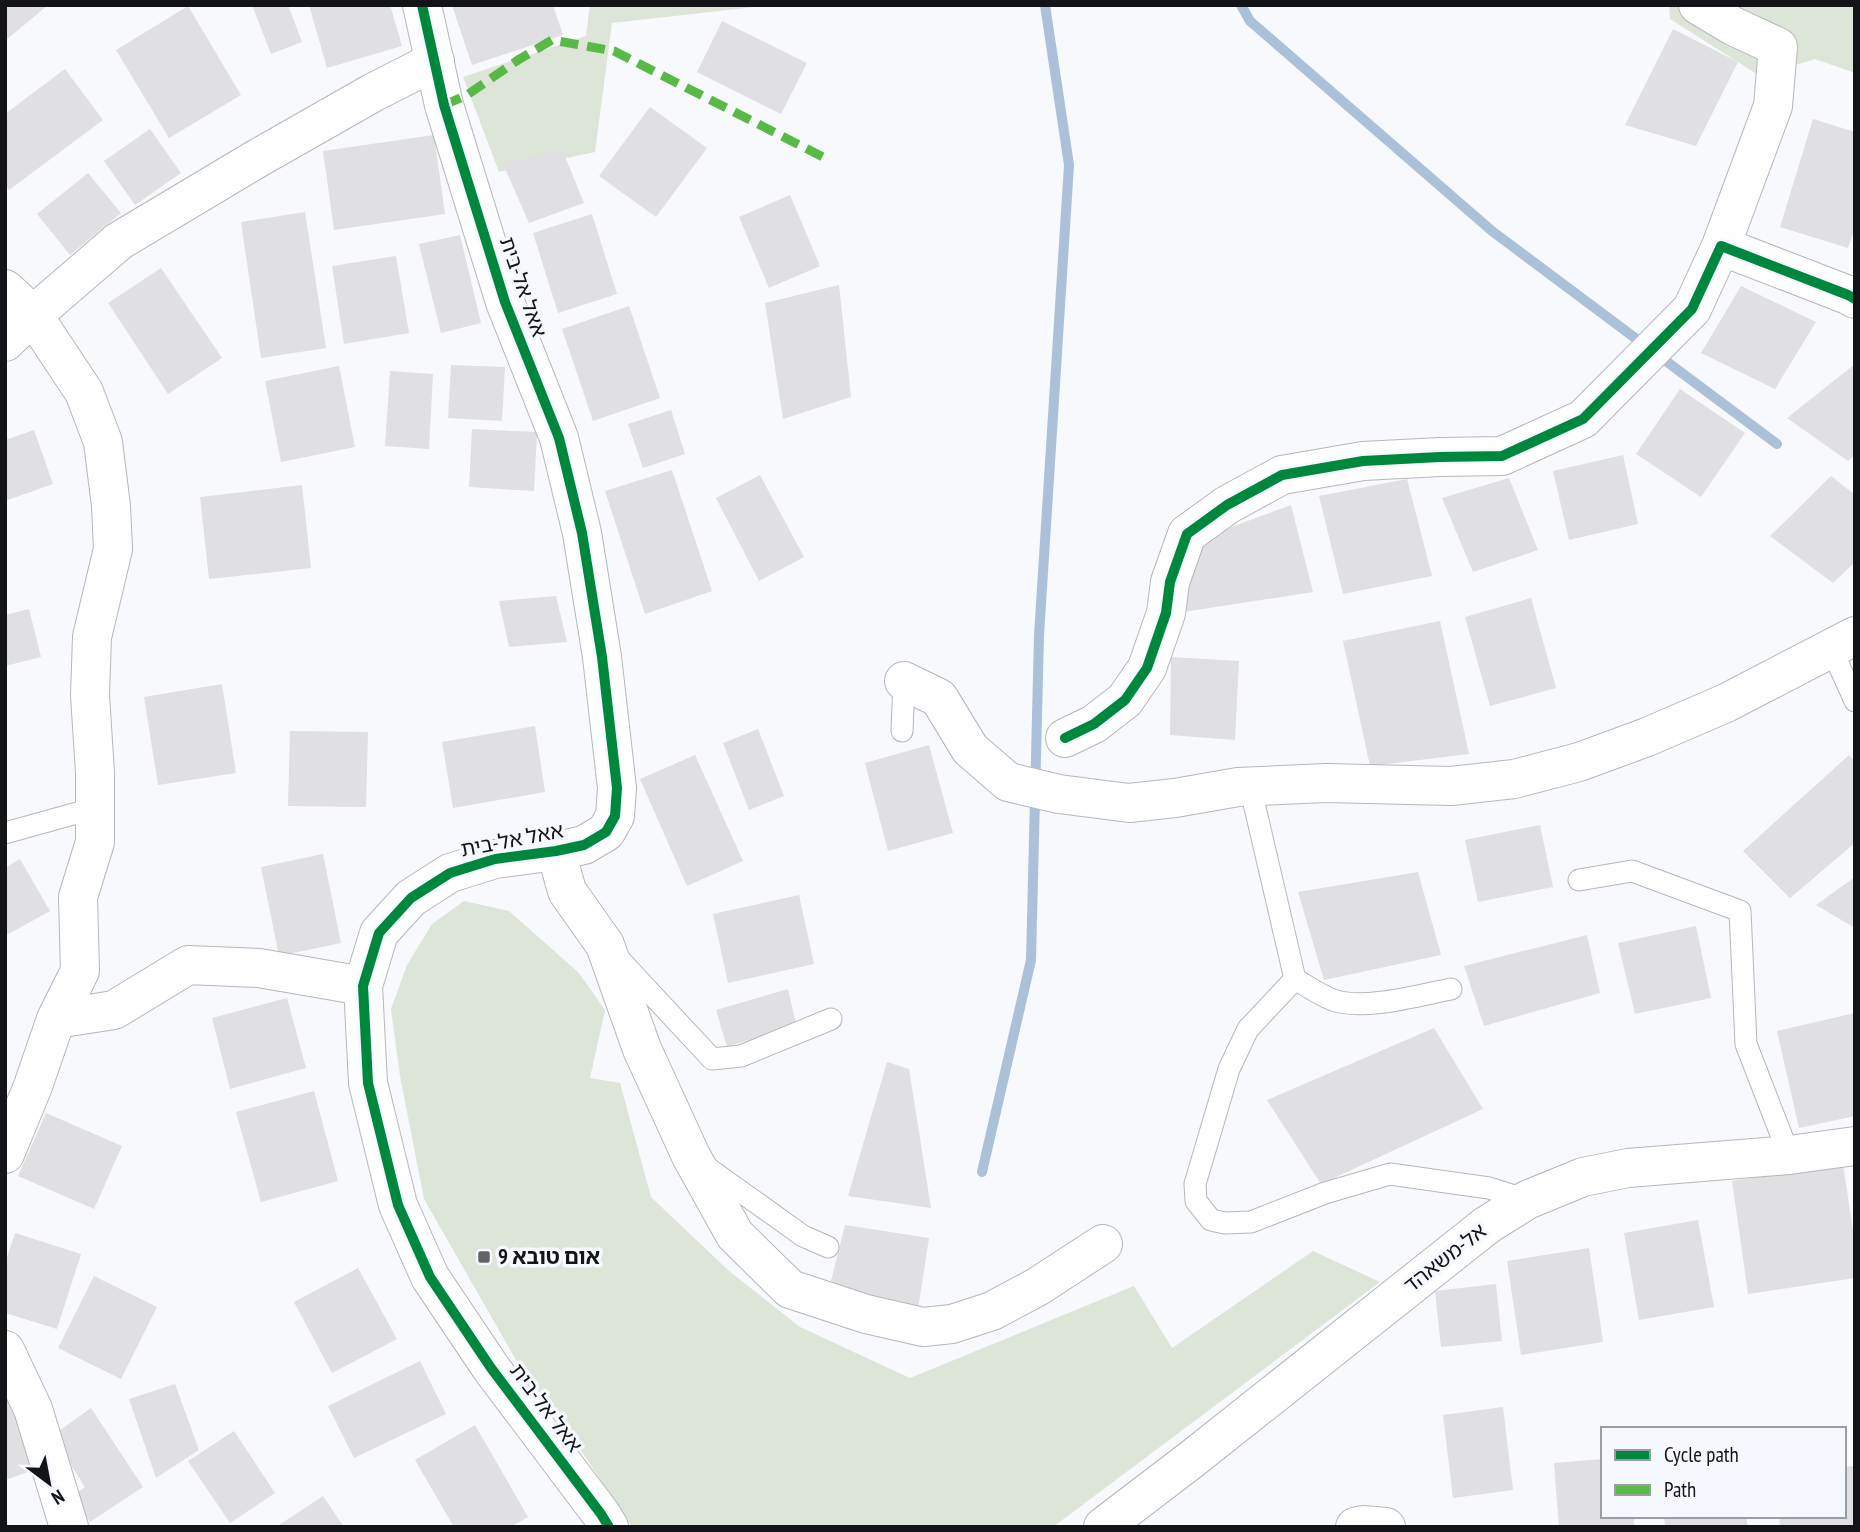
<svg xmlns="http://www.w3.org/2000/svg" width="1860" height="1532" font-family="'PT Sans Narrow','Noto Sans Hebrew',sans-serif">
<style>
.green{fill:#dde5d9}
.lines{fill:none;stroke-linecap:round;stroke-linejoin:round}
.stream{stroke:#abc1d9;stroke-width:10}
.building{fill:#e0dfe1}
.lane-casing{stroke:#b5b7ba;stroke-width:23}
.street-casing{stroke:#b5b7ba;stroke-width:40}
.secondary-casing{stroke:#b5b7ba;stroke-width:40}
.lane{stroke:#fefeff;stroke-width:21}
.street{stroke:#fefeff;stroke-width:38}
.secondary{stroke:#fefeff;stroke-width:38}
.quiet{stroke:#58b947;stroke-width:9;stroke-dasharray:18 9;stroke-linecap:butt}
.cycleway-casing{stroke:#f5f8fe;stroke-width:15}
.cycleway{stroke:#00873e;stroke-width:10}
.poi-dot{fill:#626467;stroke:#f5f8fe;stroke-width:2.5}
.labels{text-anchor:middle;stroke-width:7;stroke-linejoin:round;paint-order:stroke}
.street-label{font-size:21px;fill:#121417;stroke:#f5f8fe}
.poi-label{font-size:21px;font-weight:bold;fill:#121417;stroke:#f5f8fe;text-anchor:start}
</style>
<rect width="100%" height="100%" fill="#f7f9fc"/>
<!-- green -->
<path class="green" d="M590 5H774L612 23 595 152 499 172 463 77 586 36Z
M1669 5H1855V73L1815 59 1760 76 1670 19Z
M464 901 509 911 579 973 605 1010 590 1078 620 1083 651 1197 729 1271 800 1327 910 1378 1134 1286 1172 1348 1313 1251 1380 1282 1053 1527H632L580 1449 520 1367 424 1199 400 1076 391 1009 407 965 432 924Z"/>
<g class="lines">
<!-- stream -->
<path class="stream" d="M1241 5 1250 21 1492 231 1777 444
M982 1172 1031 960 1039 635 1069 165 1045 5"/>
</g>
<!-- building -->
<path class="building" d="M5 5H48L5 41Z
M252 5H288L302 42 271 54Z
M309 5H390L402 46 327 68Z
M452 5H553L563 35 472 65Z
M188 6 241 95 169 138 116 50Z
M722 21 807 63 781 114 697 72Z
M1673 29 1738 62 1696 146 1625 125Z
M65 69 103 120 9 190 5 185V114Z
M650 107 707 148 656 217 599 176Z
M1813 119 1855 132V227L1848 248 1780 227Z
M150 129 181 173 135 205 104 161Z
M434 135 445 214 334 230 323 151Z
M562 149 584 203 529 223 503 164Z
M88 173 121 213 70 255 37 214Z
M790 195 820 266 769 288 739 217Z
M305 212 326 348 261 358 241 222Z
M592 214 617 294 558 313 533 233Z
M460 235 481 323 441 333 419 244Z
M396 256 409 333 344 344 332 266Z
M161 268 222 358 168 394 108 303Z
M839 285 851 397 783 419 765 303Z
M1741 286 1816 322 1775 389 1701 353Z
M629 306 660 398 593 421 562 329Z
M1855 364V455L1848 461 1787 418Z
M451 365 505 367 502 421 448 418Z
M339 366 355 447 281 462 265 381Z
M390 371 433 374 429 449 385 446Z
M1680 389 1745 433 1701 497 1636 454Z
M671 410 685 454 643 468 628 424Z
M472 429 537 432 534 491 469 487Z
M34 430 53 484 5 501V440Z
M1623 455 1638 524 1569 540 1553 471Z
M672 470 712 591 645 614 605 491Z
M760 475 804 557 759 581 716 498Z
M1831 476 1855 495V562L1833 583 1770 536Z
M1509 478 1538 550 1473 572 1442 498Z
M1407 479 1432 576 1343 594 1319 496Z
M302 485 311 568 209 579 200 497Z
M1291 505 1313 592 1177 613 1204 537Z
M556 596 567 642 509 647 499 601Z
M1531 598 1556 688 1490 706 1465 617Z
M29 609 41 657 5 666V615Z
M1440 621 1469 754 1370 766 1343 641Z
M1171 657 1239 661 1235 740 1170 735Z
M222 684 236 773 158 785 144 697Z
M535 726 545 792 453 808 442 742Z
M758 729 784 796 749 810 723 743Z
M290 731 368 732 366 807 288 806Z
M929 745 953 833 888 851 865 763Z
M695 755 743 861 687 886 640 779Z
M1849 755 1855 762V843L1790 898 1743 851Z
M1540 825 1553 887 1478 902 1465 840Z
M323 854 341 943 279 956 261 867Z
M20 859 50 911 5 936V868Z
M1418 872 1441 955 1324 980 1298 892Z
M1855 877V928L1816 905Z
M799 895 814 964 728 983 713 914Z
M1696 926 1711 998 1635 1014 1618 943Z
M1587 935 1600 993 1484 1026 1464 966Z
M788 989 796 1024 727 1047 716 1010Z
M287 998 306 1068 230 1089 212 1018Z
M1855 1013V1116L1799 1128 1777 1031Z
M1434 1028 1483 1109 1321 1184 1267 1100Z
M887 1062 909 1069 931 1208 848 1196Z
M314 1091 338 1181 261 1202 236 1112Z
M46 1113 122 1146 94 1209 18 1176Z
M1843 1164 1855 1244V1278L1748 1294 1732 1181Z
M1698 1220 1714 1307 1639 1320 1624 1233Z
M845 1225 929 1238 917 1316 831 1281Z
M15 1233 81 1254 57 1329 5 1313V1264Z
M1589 1248 1603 1342 1521 1355 1507 1261Z
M358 1268 397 1339 332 1373 294 1302Z
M94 1276 157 1307 121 1379 58 1348Z
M1496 1284 1502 1341 1441 1347 1435 1291Z
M420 1361 446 1414 354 1458 328 1406Z
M5 1373 42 1467 5 1480Z
M175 1384 199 1450 156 1478 129 1399Z
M1503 1407 1513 1490 1453 1498 1443 1415Z
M91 1408 143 1487 90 1522 73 1496 85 1487 52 1436Z
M475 1425 528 1517 510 1527H454L415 1460Z
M234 1431 275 1493 230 1523 188 1461Z
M1603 1459V1516H1634V1526L1559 1527 1554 1463Z
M1855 1466V1527H1780L1779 1516H1844V1467Z
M323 1496 344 1527H276Z
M1664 1516H1746L1748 1527H1665Z"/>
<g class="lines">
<!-- lane casing -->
<g class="lane-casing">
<path id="lane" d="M1831 648 1855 701
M902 731 904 681
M1250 786 1295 979C1307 986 1320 995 1333 1000 1364 1011 1419 995 1451 989
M5 833 95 808
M1579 880 1632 871 1740 911 1746 1044 1789 1155
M619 959 712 1059 741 1056 831 1019
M1295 979 1248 1029 1229 1069 1195 1184 1196 1201 1211 1220 1225 1223 1251 1222 1325 1193 1390 1174 1489 1188 1527 1200
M705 1166 803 1236 828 1247"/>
</g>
<!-- street casing -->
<g class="street-casing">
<path id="street" d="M1698 5 1733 26 1778 47 1773 106 1721 246
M5 289 33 315 84 392 103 442 111 506 113 549 92 637 90 695 95 773V842L78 897 80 971 56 1019
M5 342 33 315 119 241 258 158 374 92 435 61
M904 681 939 698 970 749 1008 782 1059 794 1129 803 1175 798 1238 787 1326 783 1451 786 1514 779 1579 762 1647 737 1726 703 1855 636
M1065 738 1094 724 1125 700 1147 668 1166 613 1170 582 1187 534 1227 505 1282 475 1363 461 1440 457 1502 456 1583 419 1692 309 1721 246 1848 295 1855 299
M556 851 567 891 605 945 642 1049 691 1156 735 1235 790 1289 866 1314 923 1327 952 1324 992 1311 1037 1287 1103 1244
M5 1154 33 1086 56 1019 114 1010 188 965 259 968 363 986
M5 1350 33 1409 69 1527"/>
</g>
<!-- secondary casing -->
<g class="secondary-casing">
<path id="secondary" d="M422 5 444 105 505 302 559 438 582 533 602 657 617 788 615 816 606 832 584 845 556 851 495 859 450 873 411 898 379 933 363 986 368 1083 398 1205 430 1277 491 1368 601 1514 609 1527
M1103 1527 1192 1459 1487 1225 1527 1200 1583 1177 1628 1168 1789 1155 1855 1146
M1355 1527 1363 1525 1386 1527"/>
</g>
<!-- lane -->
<use href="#lane" class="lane"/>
<!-- street -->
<use href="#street" class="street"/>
<!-- secondary -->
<use href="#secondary" class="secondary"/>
<!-- quiet -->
<path class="quiet" d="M444 105 467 95 518 60 552 40 614 51 829 160"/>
<!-- cycleway casing -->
<g class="cycleway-casing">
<path id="cycleway" d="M422 5 444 105 505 302 559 438 582 533 602 657 617 788 615 816 606 832 584 845 556 851 495 859 450 873 411 898 379 933 363 986 368 1083 398 1205 430 1277 491 1368 601 1514 609 1527
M1065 738 1094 724 1125 700 1147 668 1166 613 1170 582 1187 534 1227 505 1282 475 1363 461 1440 457 1502 456 1583 419 1692 309 1721 246 1848 295 1855 299"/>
</g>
<!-- cycleway -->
<use href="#cycleway" class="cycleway"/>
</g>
<!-- markers -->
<rect class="poi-dot" x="477" y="1250" width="14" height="14" rx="3.5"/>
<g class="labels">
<!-- street labels -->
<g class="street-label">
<text transform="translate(523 287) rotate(71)" y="7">אאל אל-בית</text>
<text transform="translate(512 840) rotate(-11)" y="7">אאל אל-בית</text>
<text transform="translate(1445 1258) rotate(-38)" y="7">אל-משאהד</text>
<text transform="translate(546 1408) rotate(53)" y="7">אאל אל-בית</text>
</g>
<!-- poi labels -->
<g class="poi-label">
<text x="498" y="1264">אום טובא 9</text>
</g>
</g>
<!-- border -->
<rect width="1860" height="1532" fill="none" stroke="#121417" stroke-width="14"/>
<!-- legend -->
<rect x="1601" y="1427" width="245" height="91" fill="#f5f8fe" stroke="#9a9da2" stroke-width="2"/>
<rect x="1615" y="1450" width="35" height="10" fill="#00873e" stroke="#9a9da2" stroke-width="2"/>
<text x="1664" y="1462" font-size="21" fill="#121417">Cycle path</text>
<rect x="1615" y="1485" width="35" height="10" fill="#58b947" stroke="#9a9da2" stroke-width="2"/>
<text x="1664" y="1497" font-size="21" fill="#121417">Path</text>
<!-- north arrow -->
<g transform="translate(49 1483) rotate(148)" stroke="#f5f8fe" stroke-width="5" paint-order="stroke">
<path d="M0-5L12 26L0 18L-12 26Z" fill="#121417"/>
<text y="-10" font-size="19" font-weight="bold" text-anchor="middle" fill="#121417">N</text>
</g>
</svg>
